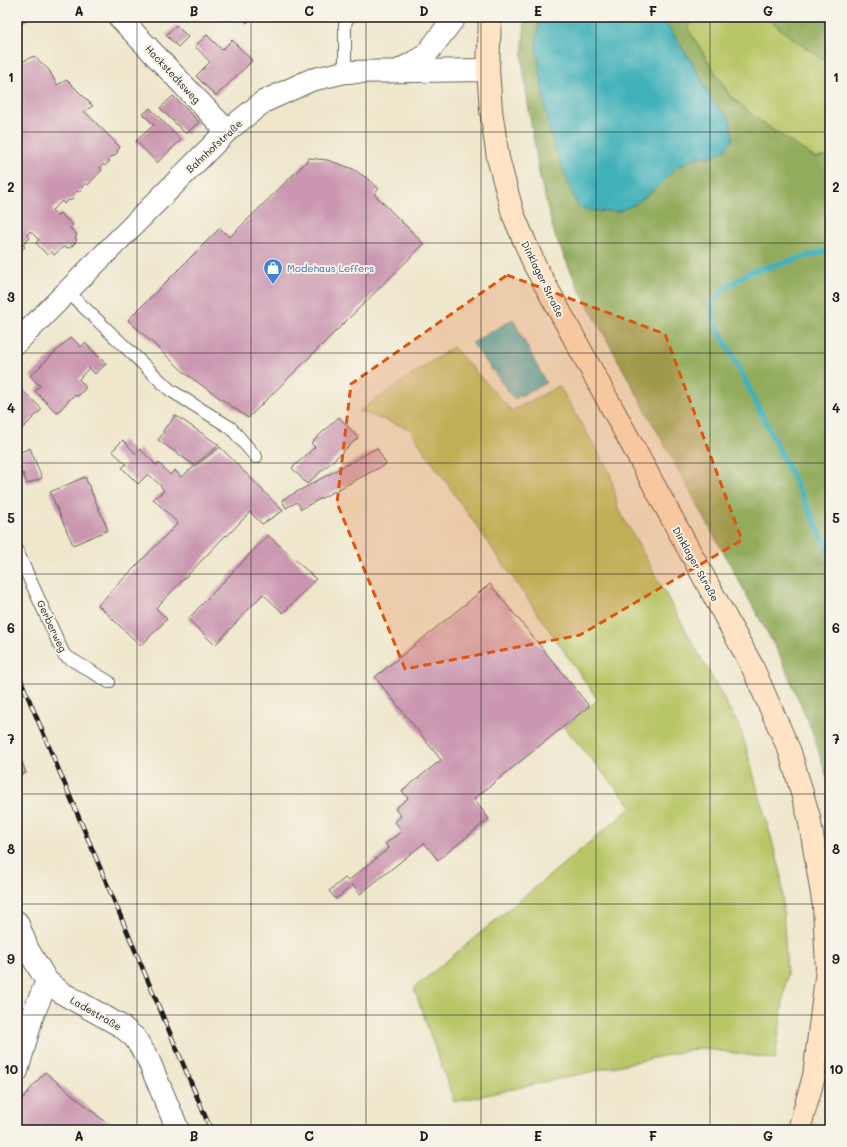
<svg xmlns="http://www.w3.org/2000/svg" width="847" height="1147" font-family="Mali,sans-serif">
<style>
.green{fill:#b9c667;stroke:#6a7142}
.forest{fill:#92ab5c;stroke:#57643c}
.water{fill:#3fb0b9;stroke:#2e666a}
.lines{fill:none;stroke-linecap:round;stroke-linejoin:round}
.stream{stroke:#3fb0b9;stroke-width:6}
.building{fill:#ca96b0}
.service-casing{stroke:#66635a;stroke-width:14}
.minor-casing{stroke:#66635a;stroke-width:24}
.secondary-casing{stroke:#66635a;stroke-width:24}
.service{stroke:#fff;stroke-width:12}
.minor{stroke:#fff;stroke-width:22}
.secondary{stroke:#fee4c5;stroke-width:22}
.rail-casing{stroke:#1c1c1c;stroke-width:4.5}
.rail{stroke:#f7f3e8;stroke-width:3;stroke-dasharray:9;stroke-linecap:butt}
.marked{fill:#de560d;fill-opacity:0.2;stroke:#de560d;stroke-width:3;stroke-dasharray:8 5;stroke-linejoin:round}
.grid{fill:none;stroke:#1c1c1c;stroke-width:1;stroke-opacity:0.55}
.labels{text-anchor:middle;stroke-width:4;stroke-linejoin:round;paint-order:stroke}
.street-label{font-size:10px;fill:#1c1c1c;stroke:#f7f3e8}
.shop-label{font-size:10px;fill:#366cbe;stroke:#f7f3e8;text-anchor:start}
.neatline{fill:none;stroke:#1c1c1c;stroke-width:1.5}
.grid-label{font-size:13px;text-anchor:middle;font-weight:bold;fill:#1c1c1c}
</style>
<rect width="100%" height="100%" fill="#f7f3e8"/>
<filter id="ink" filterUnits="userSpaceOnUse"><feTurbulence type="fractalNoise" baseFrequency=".025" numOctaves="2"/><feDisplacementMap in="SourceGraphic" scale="8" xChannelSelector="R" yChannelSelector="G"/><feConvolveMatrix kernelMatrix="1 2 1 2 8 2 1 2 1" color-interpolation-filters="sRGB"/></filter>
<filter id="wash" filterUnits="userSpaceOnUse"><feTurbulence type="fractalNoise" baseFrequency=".012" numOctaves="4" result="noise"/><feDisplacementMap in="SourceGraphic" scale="16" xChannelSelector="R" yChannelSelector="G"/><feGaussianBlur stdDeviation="0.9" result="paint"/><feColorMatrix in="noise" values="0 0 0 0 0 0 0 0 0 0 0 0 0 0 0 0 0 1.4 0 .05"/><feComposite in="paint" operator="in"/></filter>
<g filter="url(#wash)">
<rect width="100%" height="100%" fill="#efe7cc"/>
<!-- green -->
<path class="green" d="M690 17H767L784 32 821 59 830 58V156L815 158 761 122 730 96 688 29Z
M453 347 512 411 559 386 610 472 618 508 741 730 781 873 787 974 775 1059 699 1048 454 1102 414 988 632 807 564 727 598 700 425 452 410 429 359 411Z"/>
<!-- forest -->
<path class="forest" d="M525 17H540L536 46 617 212 635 204 654 190 677 167 700 156 712 157 730 118 714 104 693 64 662 17H690L688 29 730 96 761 122 815 158 830 156V787L812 731 780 656 578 287 555 236 540 178 529 111 522 59Z
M767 17H809L830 20V58L821 59 784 32Z"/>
<!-- water -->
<path class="water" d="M540 17H662L693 64 714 103 730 118 733 139 725 150 712 157 699 156 677 167 654 190 635 204 617 212 595 211 578 207 561 166 548 125 536 46Z
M513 319 546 383 514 399 472 343Z"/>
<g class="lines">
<!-- stream -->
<path class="stream" d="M830 250 750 272 723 289 712 305 714 321 736 362 830 553"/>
</g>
<g id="blocks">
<!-- building -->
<path class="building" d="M17 17H33L17 26Z
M241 17H253L247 23Z
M176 25 188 37 178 47 166 35Z
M207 35 222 50 232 40 252 61 216 96 196 76 210 62 195 46Z
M34 56 49 70 57 85 67 80 93 106 84 111 120 147 117 151 118 152 113 157 112 156 108 160 110 161 105 166 103 164 100 168 102 170 88 185 86 183 82 186 83 188 78 192 77 191 73 195 74 197 70 201 68 200 64 204 62 201 52 210 57 216 60 213 73 225 70 228 77 235 75 237 76 238V242L70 248 63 247 54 255 51 251 47 255 36 243 39 240 30 231 27 235 30 238 23 245 25 247 17 255V64Z
M173 96 199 122 186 134 160 108Z
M150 108 181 140 157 163 136 141 154 125 143 114Z
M308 158 327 160 342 165 353 169 368 179 379 189 374 194 424 244 248 418 186 374 128 320 220 228 229 237 231 236 308 160Z
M71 337 81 347 85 343 106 364 95 374 89 368 79 379 85 386V389L78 396 74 395 57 413 35 391 40 386 30 376Z
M21 389 42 409 17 434V393Z
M175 415 219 445 194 465 158 440 164 432 163 431 167 425 168 426Z
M339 417 358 438 307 484 292 468 315 447 311 443Z
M123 440 136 454 140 449 156 465 159 463 170 475 175 470 181 477 220 447 283 511 262 524 250 512 227 536 226 535 156 608 167 619 141 646 98 605 178 523 153 499 164 491 160 485 148 474 138 484 122 468 126 464 112 451Z
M30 448 42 478 27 484 23 473 17 476V454Z
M377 448 386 464 301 509 297 502 286 508 282 500Z
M85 477 108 530 73 545 50 492Z
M268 535 316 579 283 613 263 594 215 645 188 619Z
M490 584 589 706 474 799 489 819 438 860 424 843 360 894 353 885 336 899 329 891 345 878 348 881 389 848 385 844 402 831 395 822 401 816 395 809 408 798 402 791 441 760 375 677Z
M17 750 26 773 17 776Z
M45 1072 115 1130H17V1105Z"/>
</g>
</g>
<g filter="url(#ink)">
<use href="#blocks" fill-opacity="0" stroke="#66635a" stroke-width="1"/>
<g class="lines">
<!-- service casing -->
<g class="service-casing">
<path id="service" d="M345 72V24L348 17
M67 291 170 390 231 428 256 457
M17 551 64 655 109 682"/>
</g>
<!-- minor casing -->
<g class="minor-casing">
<path id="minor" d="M119 17 227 131
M400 70 425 56 455 17
M17 342 227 131 263 102 311 80 345 72 488 70
M17 922 28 950 47 981 62 993 121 1026 135 1038 148 1059 178 1130
M17 1071 32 1017 47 981"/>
</g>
<!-- secondary casing -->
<g class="secondary-casing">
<path id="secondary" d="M490 17 488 70 491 110 498 158 513 214 535 266 752 666 790 752 809 817 824 906 827 969 814 1076 799 1130"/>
</g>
<!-- service -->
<use href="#service" class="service"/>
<!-- minor -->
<use href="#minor" class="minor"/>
<!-- secondary -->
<use href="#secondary" class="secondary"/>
<!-- rail casing -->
<g class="rail-casing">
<path id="rail" d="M17 671 211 1130"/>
</g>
<!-- rail -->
<use href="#rail" class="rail"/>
</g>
</g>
<!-- marked area -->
<path class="marked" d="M507 275 665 334 742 540 580 635 405 669 337 503 351 384Z"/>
<!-- grid -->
<path class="grid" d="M137 17V1130M251 17V1130M366 17V1130M481 17V1130M596 17V1130M710 17V1130M17 132H830M17 243H830M17 353H830M17 463H830M17 574H830M17 684H830M17 794H830M17 904H830M17 1015H830"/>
<!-- icons -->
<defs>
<g id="shop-pin" transform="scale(1)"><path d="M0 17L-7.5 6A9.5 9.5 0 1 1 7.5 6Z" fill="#3f7fe0" stroke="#f7f3e8"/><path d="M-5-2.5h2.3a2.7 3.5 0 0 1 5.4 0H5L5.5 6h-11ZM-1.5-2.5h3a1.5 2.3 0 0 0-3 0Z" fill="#fff"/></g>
</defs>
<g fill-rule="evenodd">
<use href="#shop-pin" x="273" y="268"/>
</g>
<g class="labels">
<!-- street labels -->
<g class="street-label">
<text transform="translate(173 74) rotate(47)" y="4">Hackstedtsweg</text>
<text transform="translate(214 146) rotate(-43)" y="4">Bahnhofstraße</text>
<text transform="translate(543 279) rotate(64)" y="4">Dinklager Straße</text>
<text transform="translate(696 564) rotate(61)" y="4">Dinklager Straße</text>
<text transform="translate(52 626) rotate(65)" y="4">Gerberweg</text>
<text transform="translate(96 1013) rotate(30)" y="4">Ladestraße</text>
</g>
<!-- shop labels -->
<g class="shop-label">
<text x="287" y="272">Modehaus Leffers</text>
</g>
</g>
<!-- margin -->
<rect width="847" height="1147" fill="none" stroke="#f7f3e8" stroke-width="44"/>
<rect x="22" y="22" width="803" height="1103" class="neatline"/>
<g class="grid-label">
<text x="79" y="16">A</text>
<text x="194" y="16">B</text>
<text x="309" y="16">C</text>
<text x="424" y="16">D</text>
<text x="538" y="16">E</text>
<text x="653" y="16">F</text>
<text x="768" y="16">G</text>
<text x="11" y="82">1</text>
<text x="836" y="82">1</text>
<text x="11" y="192">2</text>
<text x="836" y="192">2</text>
<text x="11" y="302">3</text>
<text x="836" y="302">3</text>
<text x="11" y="413">4</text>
<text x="836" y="413">4</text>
<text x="11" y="523">5</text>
<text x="836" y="523">5</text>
<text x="11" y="633">6</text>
<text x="836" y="633">6</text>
<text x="11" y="744">7</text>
<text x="836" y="744">7</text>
<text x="11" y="854">8</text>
<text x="836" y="854">8</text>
<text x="11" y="964">9</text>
<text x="836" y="964">9</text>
<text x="11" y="1074">10</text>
<text x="836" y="1074">10</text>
<text x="79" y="1141">A</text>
<text x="194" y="1141">B</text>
<text x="309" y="1141">C</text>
<text x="424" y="1141">D</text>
<text x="538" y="1141">E</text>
<text x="653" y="1141">F</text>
<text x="768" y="1141">G</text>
</g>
</svg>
